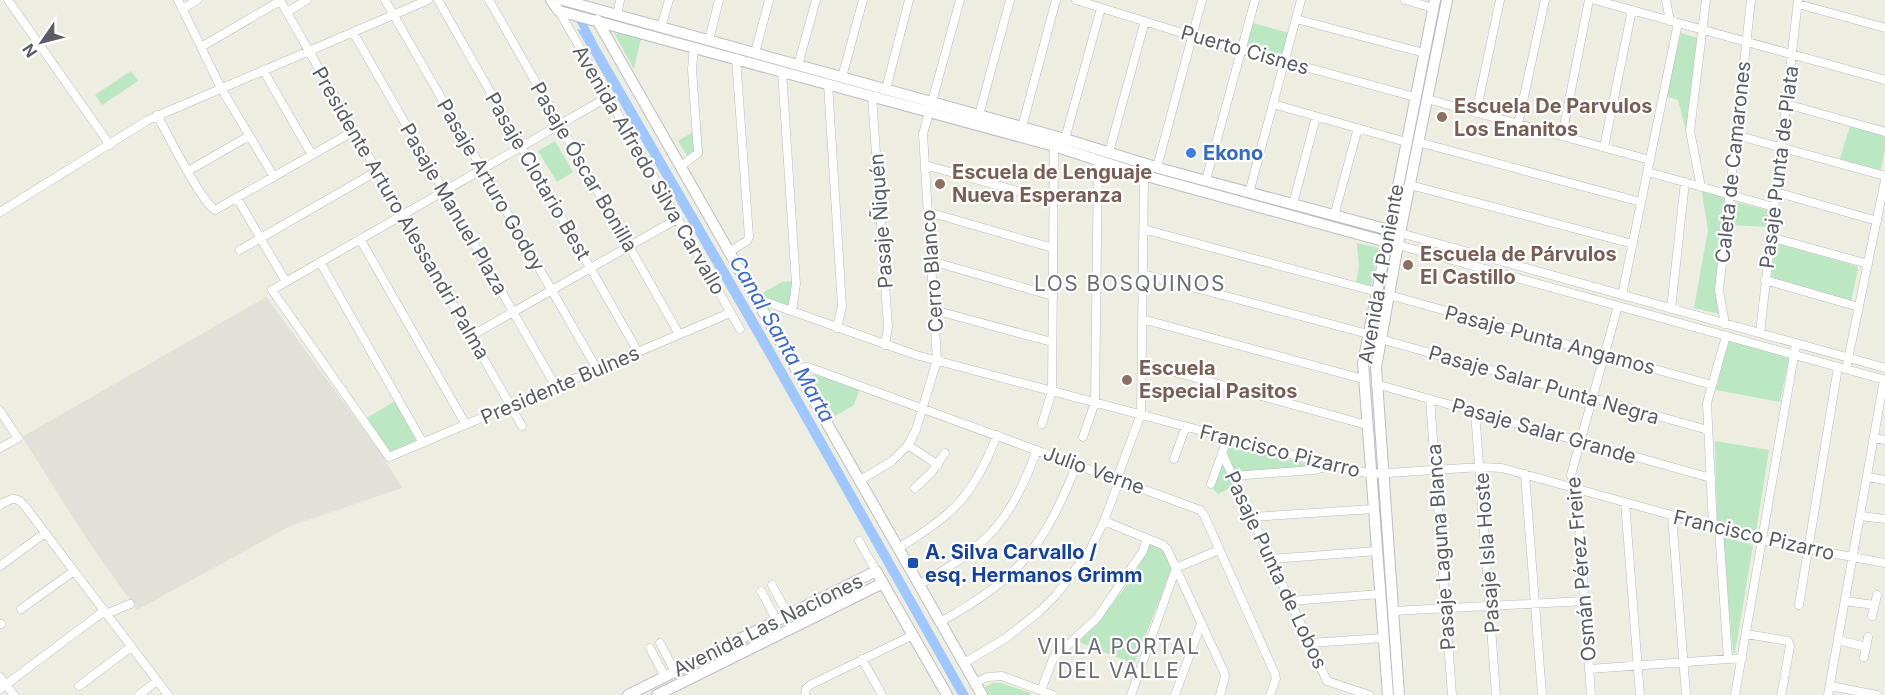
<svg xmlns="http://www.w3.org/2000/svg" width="1885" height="695" font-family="Inter,sans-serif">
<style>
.industrial{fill:#e1e0d9}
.green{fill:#bce7c3}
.water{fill:#a0c6ff}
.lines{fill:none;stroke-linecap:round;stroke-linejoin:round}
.canal{stroke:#a0c6ff;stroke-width:8}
.street-casing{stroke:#b9bbc1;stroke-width:9}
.secondary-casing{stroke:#bcbec6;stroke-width:12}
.street{stroke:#fff;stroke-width:8}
.secondary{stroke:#fff;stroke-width:10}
.education-dot{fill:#8d6e63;stroke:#fff;stroke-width:2}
.shop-dot{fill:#3f7fe0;stroke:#fff;stroke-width:2}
.transit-dot{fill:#1a4fb4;stroke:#fff;stroke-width:2}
.labels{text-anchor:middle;stroke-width:4.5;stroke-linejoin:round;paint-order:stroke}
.street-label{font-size:20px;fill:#5a5d63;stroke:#fff}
.education-label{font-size:20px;font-weight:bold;fill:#785e54;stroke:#fff;text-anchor:start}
.shop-label{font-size:20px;font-weight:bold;fill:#366cbe;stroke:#fff;text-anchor:start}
.transit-label{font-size:20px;font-weight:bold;fill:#164399;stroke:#fff;text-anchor:start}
.neighbourhood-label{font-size:21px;letter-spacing:1.5px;fill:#6b6e75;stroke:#fff}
.water-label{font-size:21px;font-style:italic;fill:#3d6ac9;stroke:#fff}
</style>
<rect width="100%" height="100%" fill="#eeede1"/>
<!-- industrial -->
<path class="industrial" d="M266 297 381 453 402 488 290 526 137 610 88 541 22 437Z"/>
<!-- green -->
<path class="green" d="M1253 23 1289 33 1282 59 1246 48Z
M614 33 641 38 634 69Z
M1681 33 1697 38 1687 135 1678 100 1665 96Z
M131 71 138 81 102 105 95 95Z
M1850 126 1885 135V149L1880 173 1839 162Z
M701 127 703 155 691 162 678 141Z
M555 141 573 172 557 182 538 151Z
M1704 191 1725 198 1716 287 1723 315 1694 308 1708 230 1702 193Z
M1735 202 1770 211 1767 227 1732 225Z
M1357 243 1379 248 1371 286 1356 282 1359 268Z
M1775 243 1857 266 1858 269 1851 302 1771 279Z
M792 281V293L788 306 765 299 762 293 782 282Z
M1728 340 1789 358 1780 402 1716 390Z
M815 374 860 388 854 405 835 416 810 376Z
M395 401 419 441 390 454 365 419Z
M1715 441 1769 450 1756 532 1717 524Z
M1229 443 1317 467 1234 472 1227 455Z
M1223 463 1235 485 1218 494 1213 489Z
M1723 537 1753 545 1735 653H1733Z
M1149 542 1162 547 1173 566 1134 664 1079 642C1103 616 1139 576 1149 542Z
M993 683H1001L1031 693 1030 695H989L985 687Z"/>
<!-- water -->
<path class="water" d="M577 29 591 33 767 337 969 695H958L758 342Z"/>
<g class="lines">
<!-- canal -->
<path class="canal" d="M577 14 592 42"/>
<!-- street casing -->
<g class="street-casing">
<path id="street" d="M8 0 110 145
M178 0 221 88 274 177
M280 0 522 426
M385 0 597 369
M438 0 638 352
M489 0 679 334
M1076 0 1192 36 1415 97
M1405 0 1433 8
M1595 0 1885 80
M1666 0 1670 21
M1798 4 1885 28
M182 9 197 0
M559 11 740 329
M287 12 307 0
M617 15 620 0
M1296 19 1424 53
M661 27 669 0
M353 32 556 387
M709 40 719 0
M201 47 280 1
M755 53 769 0
M798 65 816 0
M263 70 312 155
M782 71 796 284 792 311
M842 77 863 0
M828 84 842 306 837 328
M886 89 909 0
M872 96 888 327 885 345
M606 98 272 290 389 457 730 313
M1427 99 1650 160
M1273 104 1406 142
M1786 104 1885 132
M1476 113 1500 0
M157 115C168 135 200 200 215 210L354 131
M979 115 1010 0
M1518 124 1545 0
M1022 127 1056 0
M1736 135 1885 176
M1562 136 1589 0
M1065 139 1101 8
M1418 142 1641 202
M1604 147 1632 10
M1109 152 1145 21
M925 165 1053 201
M680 167 698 153 692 69 694 47
M1157 167 1202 0
M188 171 249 136
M1648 172 1774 207
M1206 180 1255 0
M1410 185 1633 244
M1701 187 1690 131 1706 0
M1776 192 1877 221
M1249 193 1301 0
M237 198 286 282
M1293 204 1316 117
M0 212 148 120 428 0
M928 212 1053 248
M1334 216 1358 128
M1143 229 1377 292
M1400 233 1885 368
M1770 237 1868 264
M360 239 466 425
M1398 245 1885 380
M240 250 377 171
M728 252 747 241 749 237 736 58
M931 261 1053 296
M320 262 423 443
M1143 274 1368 334
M1765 280 1859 307
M1389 295 1712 385
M1622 295 1678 23
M755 298 916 355 1331 465 1371 474 1481 467 1502 468 1761 540 1885 563
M1671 309 1685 182
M934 310 1052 342
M1142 319 1363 379
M1725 324 1719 290 1751 0
M1760 333 1798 0
M471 336 677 219
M1380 339 1708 430
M1142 363 1367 425
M796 368 808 367 1200 510 1204 515 1275 674 1276 679 1270 695
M1846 369 1885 180
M1376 384 1711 478
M1430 399 1452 695
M0 411 18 438 0 448
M1475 411 1496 695
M1042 424 1052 391 1054 146
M1083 437 1095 402 1098 160
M1874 438 1885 440
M908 445 938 465
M1222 453 1327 681 1369 695
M1174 459 1186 426
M1525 474 1542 695
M1233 476 1313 470 1330 466
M1867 477 1885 480
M859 481 892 461 908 445 916 430 937 360 923 134 960 0
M1211 484 1228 437
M915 488 931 473 945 453
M1625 502 1640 695
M0 505C10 499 16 495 24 505L168 695
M1672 516 1686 695
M1860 516 1885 519
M1252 517 1373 509
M1104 521 1163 545 1167 549 1224 672 1225 677 1220 695
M1713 527 1707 403 1726 336
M1719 529 1728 659
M859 541 876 571
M898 548C953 516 974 495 997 435
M1271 559 1377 551
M0 566 45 533
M772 585 788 615
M919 585C988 545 1009 524 1037 450
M761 591 777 621
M1290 601 1380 594
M1845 601 1874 605
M1799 605 1838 367
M21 609 74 571
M1393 611 1584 601
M106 614 130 604
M1872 616 1877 595
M940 622C1020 578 1043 548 1077 464
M0 624H1
M1746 634 1788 641 1790 646 1785 674
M1838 640 1866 647
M660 643 675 672
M1310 643 1383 638
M650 648 665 677
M1864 657 1868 637
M862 659 882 695
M964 663 1006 638 1040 611 1056 595 1090 550 1104 521 1118 484 1119 473 1141 414 1144 175
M1589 669 1742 658
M0 677 14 695
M975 683 987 677 1002 676 1053 695
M79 686 131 647
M1830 686 1877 695
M0 689 104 611
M1041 690 1053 659 1097 618 1143 551 1147 538
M139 695 157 681
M805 695 806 689 810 685 913 635
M1131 695 1176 568 1219 550
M1175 695 1201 624
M1591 695 1577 499 1571 475 1618 306
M1735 695 1796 344
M1781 695 1784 681
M1828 695 1884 380"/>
</g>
<!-- secondary casing -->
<g class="secondary-casing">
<path id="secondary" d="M551 0 559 11
M563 0 1065 139 1162 169 1400 233
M559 11 1054 146 1150 177 1398 245
M597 20 982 695
M628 695 876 571 947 695
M657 695 883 583
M1388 695 1363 363 1435 0
M1399 695 1376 367 1400 233 1447 0"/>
</g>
<!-- street -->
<use href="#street" class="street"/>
<!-- secondary -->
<use href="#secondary" class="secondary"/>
</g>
<!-- markers -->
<g class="education-dot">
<circle cx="1442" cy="117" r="6"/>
<circle cx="940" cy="184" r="6"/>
<circle cx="1408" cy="265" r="6"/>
<circle cx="1127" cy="380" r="6"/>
</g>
<circle class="shop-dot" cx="1191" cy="153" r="6"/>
<rect class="transit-dot" x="907" y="557" width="12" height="12" rx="3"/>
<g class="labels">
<!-- street labels -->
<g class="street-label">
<text transform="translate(1245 50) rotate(16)" y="7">Puerto Cisnes</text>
<text transform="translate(1733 162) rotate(-84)" y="7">Caleta de Camarones</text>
<text transform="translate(584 167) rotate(60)" y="7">Pasaje Óscar Bonilla</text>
<text transform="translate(1779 167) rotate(-83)" y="7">Pasaje Punta de Plata</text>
<text transform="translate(649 170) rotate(60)" y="7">Avenida Alfredo Silva Carvallo</text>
<text transform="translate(538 176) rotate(60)" y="7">Pasaje Clotario Best</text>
<text transform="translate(491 185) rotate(60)" y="7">Pasaje Arturo Godoy</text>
<text transform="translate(454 209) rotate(60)" y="7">Pasaje Manuel Plaza</text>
<text transform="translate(401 213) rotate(60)" y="7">Presidente Arturo Alessandri Palma</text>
<text transform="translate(881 221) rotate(-94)" y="7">Pasaje Ñiquén</text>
<text transform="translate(932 271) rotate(-94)" y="7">Cerro Blanco</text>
<text transform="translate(1381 274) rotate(-80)" y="7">Avenida 4 Poniente</text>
<text transform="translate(1550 340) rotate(15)" y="7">Pasaje Punta Angamos</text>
<text transform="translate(560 385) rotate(-23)" y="7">Presidente Bulnes</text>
<text transform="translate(1544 385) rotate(16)" y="7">Pasaje Salar Punta Negra</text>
<text transform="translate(1544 431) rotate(16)" y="7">Pasaje Salar Grande</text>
<text transform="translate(1280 451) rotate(14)" y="7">Francisco Pizarro</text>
<text transform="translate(1094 470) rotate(20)" y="7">Julio Verne</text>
<text transform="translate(1754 535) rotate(13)" y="7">Francisco Pizarro</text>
<text transform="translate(1441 547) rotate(-94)" y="7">Pasaje Laguna Blanca</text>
<text transform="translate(1487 553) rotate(-94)" y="7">Pasaje Isla Hoste</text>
<text transform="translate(1581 569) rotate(-95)" y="7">Osmán Pérez Freire</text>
<text transform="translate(1276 570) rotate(65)" y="7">Pasaje Punta de Lobos</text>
<text transform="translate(768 625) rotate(-26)" y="7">Avenida Las Naciones</text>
</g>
<!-- education labels -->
<g class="education-label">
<text x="1454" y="113">Escuela De Parvulos<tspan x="1454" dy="23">Los Enanitos</tspan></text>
<text x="952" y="179">Escuela de Lenguaje<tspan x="952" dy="23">Nueva Esperanza</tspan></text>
<text x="1420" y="261">Escuela de Párvulos<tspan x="1420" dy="23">El Castillo</tspan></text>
<text x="1139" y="375">Escuela<tspan x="1139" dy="23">Especial Pasitos</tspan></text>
</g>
<!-- shop labels -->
<g class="shop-label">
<text x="1203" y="160">Ekono</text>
</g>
<!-- transit labels -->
<g class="transit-label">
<text x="925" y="559">A. Silva Carvallo /<tspan x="925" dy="23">esq. Hermanos Grimm</tspan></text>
</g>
<!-- neighbourhood labels -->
<g class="neighbourhood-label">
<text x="1130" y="291">LOS BOSQUINOS</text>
<text x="1119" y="654">VILLA PORTAL<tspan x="1119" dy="24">DEL VALLE</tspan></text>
</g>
<!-- water labels -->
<g class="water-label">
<text transform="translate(782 339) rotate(60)" y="7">Canal Santa Marta</text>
</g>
</g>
<!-- north arrow -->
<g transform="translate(42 42) rotate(235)" stroke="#ffffff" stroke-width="4.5" paint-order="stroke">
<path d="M0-4.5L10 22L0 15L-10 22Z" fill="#5a5d63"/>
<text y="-9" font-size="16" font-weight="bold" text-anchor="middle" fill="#5a5d63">N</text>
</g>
</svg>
